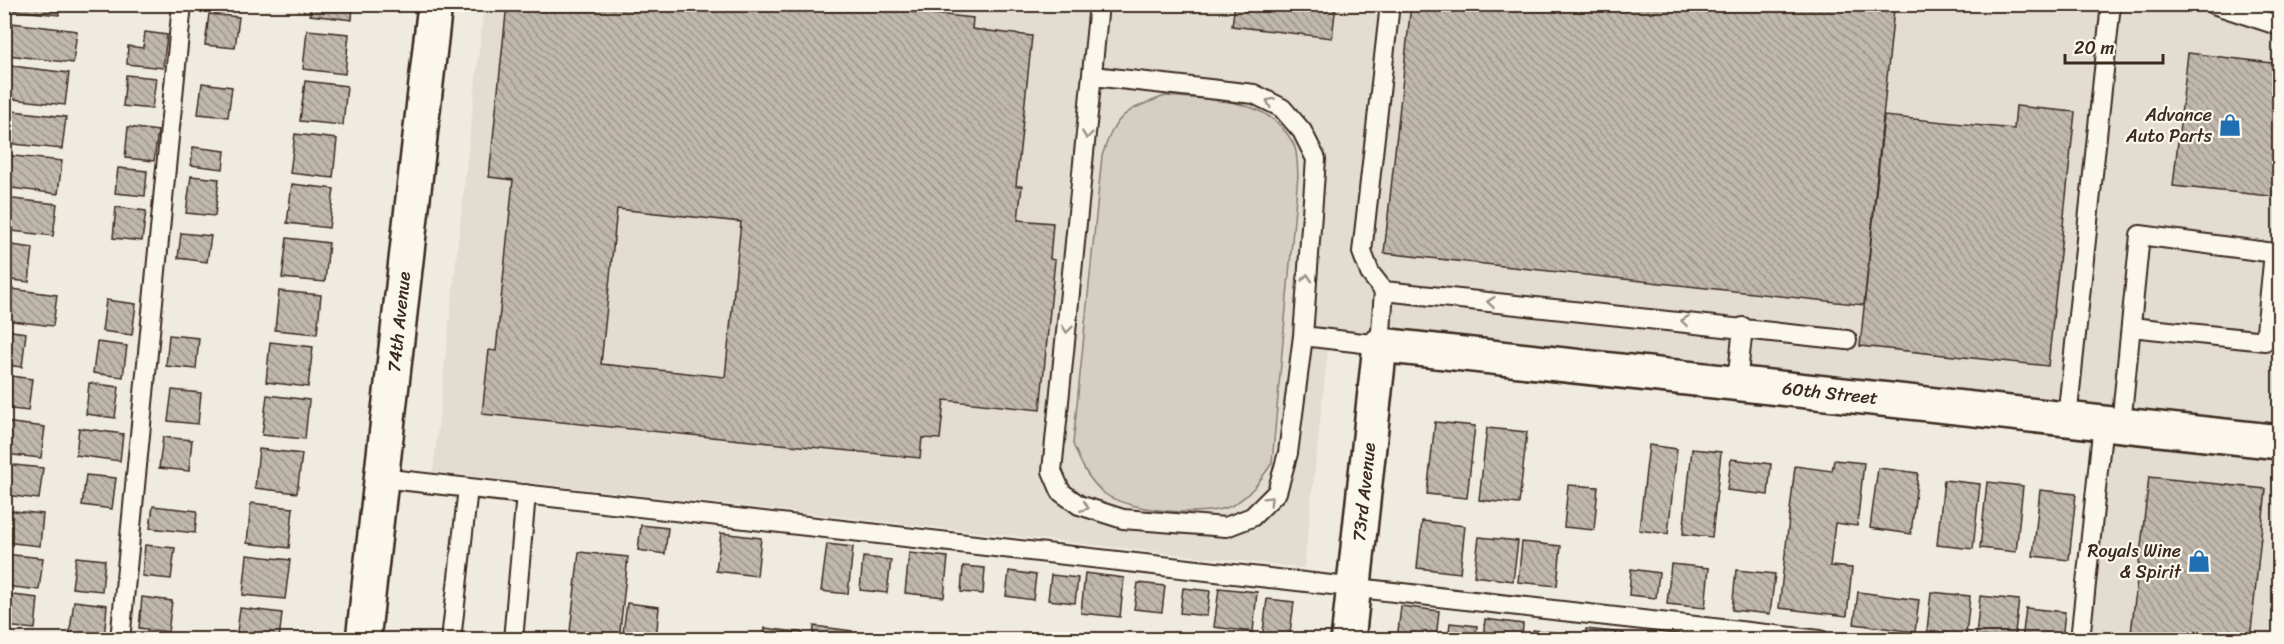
<svg xmlns="http://www.w3.org/2000/svg" width="2284" height="644" font-family="Sriracha,sans-serif">
<style>
.built{fill:#e2dcd1}
.grass{fill:#d5cec3;stroke:#887c70;stroke-width:1.5}
.building{fill:url(#building-back-hatch);stroke:#3b2a1e;stroke-width:1.5;fill-rule:evenodd}
.lines{fill:none;stroke-linecap:round;stroke-linejoin:round}
.service-casing{stroke:#3b2a1e;stroke-width:22}
.minor-casing{stroke:#3b2a1e;stroke-width:38}
.service{stroke:#fbf7ec;stroke-width:18}
.minor{stroke:#fbf7ec;stroke-width:33}
.oneway{stroke:#9b9085}
.labels{text-anchor:middle;stroke-width:4.5;stroke-linejoin:round;paint-order:stroke}
.poi-label{font-size:18px;fill:#3b2a1e;stroke:#fbf7ec;text-anchor:end}
.street-label{font-size:18px;fill:#3b2a1e;stroke:#fbf7ec}
</style>
<defs>
<pattern id="building-back-hatch" width="6" height="6" patternUnits="userSpaceOnUse" patternTransform="scale(1.5)"><rect width="6" height="6" fill="#c0b8ad"/><path d="M-1 5l2 2M0 0l6 6M5-1l2 2" fill="none" stroke="#9d968c"/></pattern>
</defs>
<rect width="100%" height="100%" fill="#f0ebe0"/>
<filter id="ink" filterUnits="userSpaceOnUse"><feTurbulence type="fractalNoise" baseFrequency=".0167" numOctaves="2"/><feDisplacementMap in="SourceGraphic" scale="12" xChannelSelector="R" yChannelSelector="G"/><feConvolveMatrix kernelMatrix="1 2 1 2 8 2 1 2 1" color-interpolation-filters="sRGB"/></filter>
<g filter="url(#ink)">
<!-- built -->
<path class="built" d="M484 5H2279L2280 564 2271 639H2072L2094 417 1330 332 1304 568 433 472Z"/>
<!-- grass -->
<path class="grass" d="M1165 96C1210 100 1269 96 1293 143 1298 151 1297 165 1298 175L1272 463C1260 481 1250 496 1231 506 1205 518 1128 511 1105 494 1088 480 1081 464 1073 444L1102 156C1116 114 1124 111 1165 96Z"/>
<!-- building -->
<path class="building" d="M12 4H61L59 15 12 10Z
M311 4H353L352 20 310 15Z
M507 4H839L973 18 972 29 1032 36 1016 186H1022L1018 220 1053 223 1050 259 1055 260 1040 410 944 400 940 439 922 438 920 458 482 414 489 350 496 351 513 180 489 177ZM617 209 741 222 725 377 601 364Z
M1235 4H1336L1332 38 1232 26Z
M1411 4H1856L1894 9 1864 305 1384 253Z
M209 14 239 17 235 48 205 45Z
M12 23 77 31 73 63 8 55Z
M307 30 349 34 345 74 303 69Z
M145 32 167 35 163 68 127 64 128 46 143 48Z
M2188 53 2280 64V197L2173 186Z
M4 65 69 73 65 105 4 98Z
M126 75 156 78 152 109 123 106Z
M305 81 347 86 343 125 300 121Z
M202 83 232 87 228 117 198 114Z
M2016 106 2075 112 2048 366 1860 346 1884 116 2014 129Z
M4 110 66 117 62 149 4 143Z
M128 127 158 131 154 161 125 158Z
M295 134 337 139 333 178 290 173Z
M193 147 225 151 223 169 191 165Z
M4 155 62 161 58 194 4 187Z
M118 168 147 171 145 196 115 193Z
M191 176 219 179 215 216 186 213Z
M292 184 334 189 329 228 287 223Z
M4 198 57 204 53 236 4 230Z
M116 207 146 211 142 241 113 238Z
M181 233 211 236 207 262 178 258Z
M287 238 329 243 325 282 282 278Z
M4 244 33 248 29 282 4 279Z
M4 288 57 295 53 326 4 320Z
M279 291 321 295 317 334 275 330Z
M106 300 136 304 132 335 102 331Z
M4 330 26 333 22 367 4 365Z
M169 335 199 338 196 369 166 366Z
M97 342 127 346 123 377 93 373Z
M270 342 313 347 308 387 266 382Z
M4 375 32 379 28 411 4 408Z
M89 383 119 387 115 418 86 414Z
M172 390 201 393 198 424 168 421Z
M267 395 309 400 305 439 262 435Z
M4 422 45 427 41 458 4 454Z
M1435 422 1475 426 1467 498 1427 494Z
M79 428 123 434 120 461 76 455Z
M1487 428 1527 432 1519 504 1479 500Z
M163 437 192 440 189 471 159 468Z
M1649 445 1677 449 1668 534 1639 530Z
M259 449 302 454 297 493 255 488Z
M1692 449 1721 452 1712 537 1683 534Z
M1731 459 1771 464 1768 495 1727 490Z
M1834 460 1864 463 1857 526 1835 523 1830 566 1852 568 1847 616 1779 608 1795 466 1832 471Z
M4 464 43 468 39 499 4 495Z
M1878 468 1918 473 1911 534 1870 528Z
M86 475 116 478 112 509 82 505Z
M2149 477 2266 489 2250 640H2189L2131 633Z
M1944 480 1980 484 1973 549 1937 545Z
M1987 482 2023 486 2016 552 1980 548Z
M1568 485 1598 487 1594 530 1564 527Z
M2040 490 2076 494 2069 560 2033 556Z
M251 503 293 508 289 548 247 543Z
M153 506 197 511 195 533 150 528Z
M4 510 43 514 40 546 4 542Z
M1422 521 1465 526 1460 573 1417 568Z
M641 525 668 528 665 554 638 550Z
M721 533 761 538 757 576 716 571Z
M1479 537 1518 541 1513 581 1474 576Z
M1522 542 1561 546 1557 586 1518 582Z
M827 544 853 547 848 594 821 591Z
M145 545 175 548 171 579 142 576Z
M579 552 628 557 619 640H569Z
M909 553 948 557 944 597 905 593Z
M4 554 43 558 39 590 4 586Z
M247 555 290 560 285 599 243 595Z
M76 557 105 560 102 591 72 588Z
M863 557 891 560 887 593 860 590Z
M1671 564 1709 568 1705 608 1667 604Z
M963 566 985 568 983 594 961 592Z
M1631 569 1659 573 1656 598 1629 595Z
M1736 570 1775 574 1770 614 1732 610Z
M1009 571 1036 575 1033 600 1006 596Z
M1085 573 1124 578 1120 617 1081 613Z
M1051 575 1078 578 1075 603 1048 600Z
M1138 583 1165 586 1162 612 1134 609Z
M1183 588 1210 591 1207 616 1180 613Z
M1219 588 1257 592 1253 632 1214 627Z
M1858 592 1919 600 1915 632 1854 624Z
M1931 592 1970 596 1966 636 1927 631Z
M4 594 38 598 35 629 4 626Z
M1980 596 2019 600 2014 640 1976 636Z
M142 597 172 601 168 632 139 628Z
M1267 599 1294 602 1289 640H1262Z
M74 601 107 605 104 640 69 637Z
M627 603 659 607 656 640H622Z
M1401 606 1439 611 1436 640H1397Z
M240 608 282 613 279 640H236Z
M2026 608 2065 612 2062 640H2022Z
M1485 619 1523 624 1522 640H1483Z
M1450 623 1477 626 1475 640H1448Z
M814 626 852 631 851 640H813Z
M765 628 803 633 802 640H763Z
M1586 629 1624 633 1623 640H1585Z
M1533 630 1560 633V640H1532Z
M952 636 987 640H951Z"/>
<g class="lines">
<!-- service casing -->
<g class="service-casing">
<path id="service" d="M2213 4 2280 26
M1093 76 1254 94 1282 108 1302 131 1316 159 1303 336 1288 453 1277 492 1252 517 1226 527 1123 519 1079 505 1061 492 1052 471 1099 4
M1384 291 1847 340
M1303 336 1380 345 1384 291 1370 273 1362 252 1390 4
M1737 383 1743 327
M2067 419 2111 4
M2121 425 2140 235 2274 253 2265 341 2131 327
M381 478 1820 640
M120 640 182 4
M451 640 468 488
M513 640 526 494
M2080 640 2103 423"/>
</g>
<!-- minor casing -->
<g class="minor-casing">
<path id="minor" d="M363 640 435 4
M1348 640 1380 345 2280 442"/>
</g>
<!-- service -->
<use href="#service" class="service"/>
<!-- minor -->
<use href="#minor" class="minor"/>
</g>
<!-- one-way arrows -->
<defs><path id="oneway-chevron" d="M-2-3.5L2.5 0L-2 3.5" fill="none" stroke-width="1.6" stroke-linecap="round" stroke-linejoin="round" transform="scale(1.5)"/></defs>
<g class="oneway">
<use href="#oneway-chevron" transform="translate(1270 102) rotate(-154)"/>
<use href="#oneway-chevron" transform="translate(1087 135) rotate(96)"/>
<use href="#oneway-chevron" transform="translate(1307 278) rotate(-86)"/>
<use href="#oneway-chevron" transform="translate(1491 302) rotate(-174)"/>
<use href="#oneway-chevron" transform="translate(1685 321) rotate(-174)"/>
<use href="#oneway-chevron" transform="translate(1067 329) rotate(96)"/>
<use href="#oneway-chevron" transform="translate(1269 500) rotate(-45)"/>
<use href="#oneway-chevron" transform="translate(1085 507) rotate(21)"/>
</g>
</g>
<!-- icons -->
<defs>
<g id="shop-bare" transform="scale(1.8)"><path d="M-5-2.5h2.3a2.7 3.5 0 0 1 5.4 0H5L5.5 6h-11ZM-1.5-2.5h3a1.5 2.3 0 0 0-3 0Z" fill="#1f6fb2" stroke="#fbf7ec" stroke-width="2.5" paint-order="stroke"/></g>
</defs>
<g fill-rule="evenodd">
<use href="#shop-bare" x="2230" y="125"/>
<use href="#shop-bare" x="2199" y="561"/>
</g>
<g class="labels">
<!-- poi labels -->
<g class="poi-label">
<text x="2212" y="121">Advance<tspan x="2212" dy="21">Auto Parts</tspan></text>
<text x="2181" y="557">Royals Wine<tspan x="2181" dy="21">&amp; Spirit</tspan></text>
</g>
<!-- street labels -->
<g class="street-label">
<text transform="translate(399 322) rotate(-84)" y="6">74th Avenue</text>
<text transform="translate(1830 393) rotate(6)" y="6">60th Street</text>
<text transform="translate(1364 492) rotate(-84)" y="6">73rd Avenue</text>
</g>
</g>
<!-- margin -->
<rect width="2284" height="644" fill="none" stroke="#fbf7ec" stroke-width="24"/>
<rect x="12" y="12" width="2260" height="620" fill="none" stroke="#3b2a1e" stroke-width="2" filter="url(#ink)"/>
<!-- scale -->
<path d="M2065 54v9h98v-9" fill="none" stroke="#3b2a1e" stroke-width="3"/>
<text x="2074" y="54" font-size="18" fill="#3b2a1e" stroke="#fbf7ec" stroke-width="4.5" paint-order="stroke">20 m</text>
</svg>
